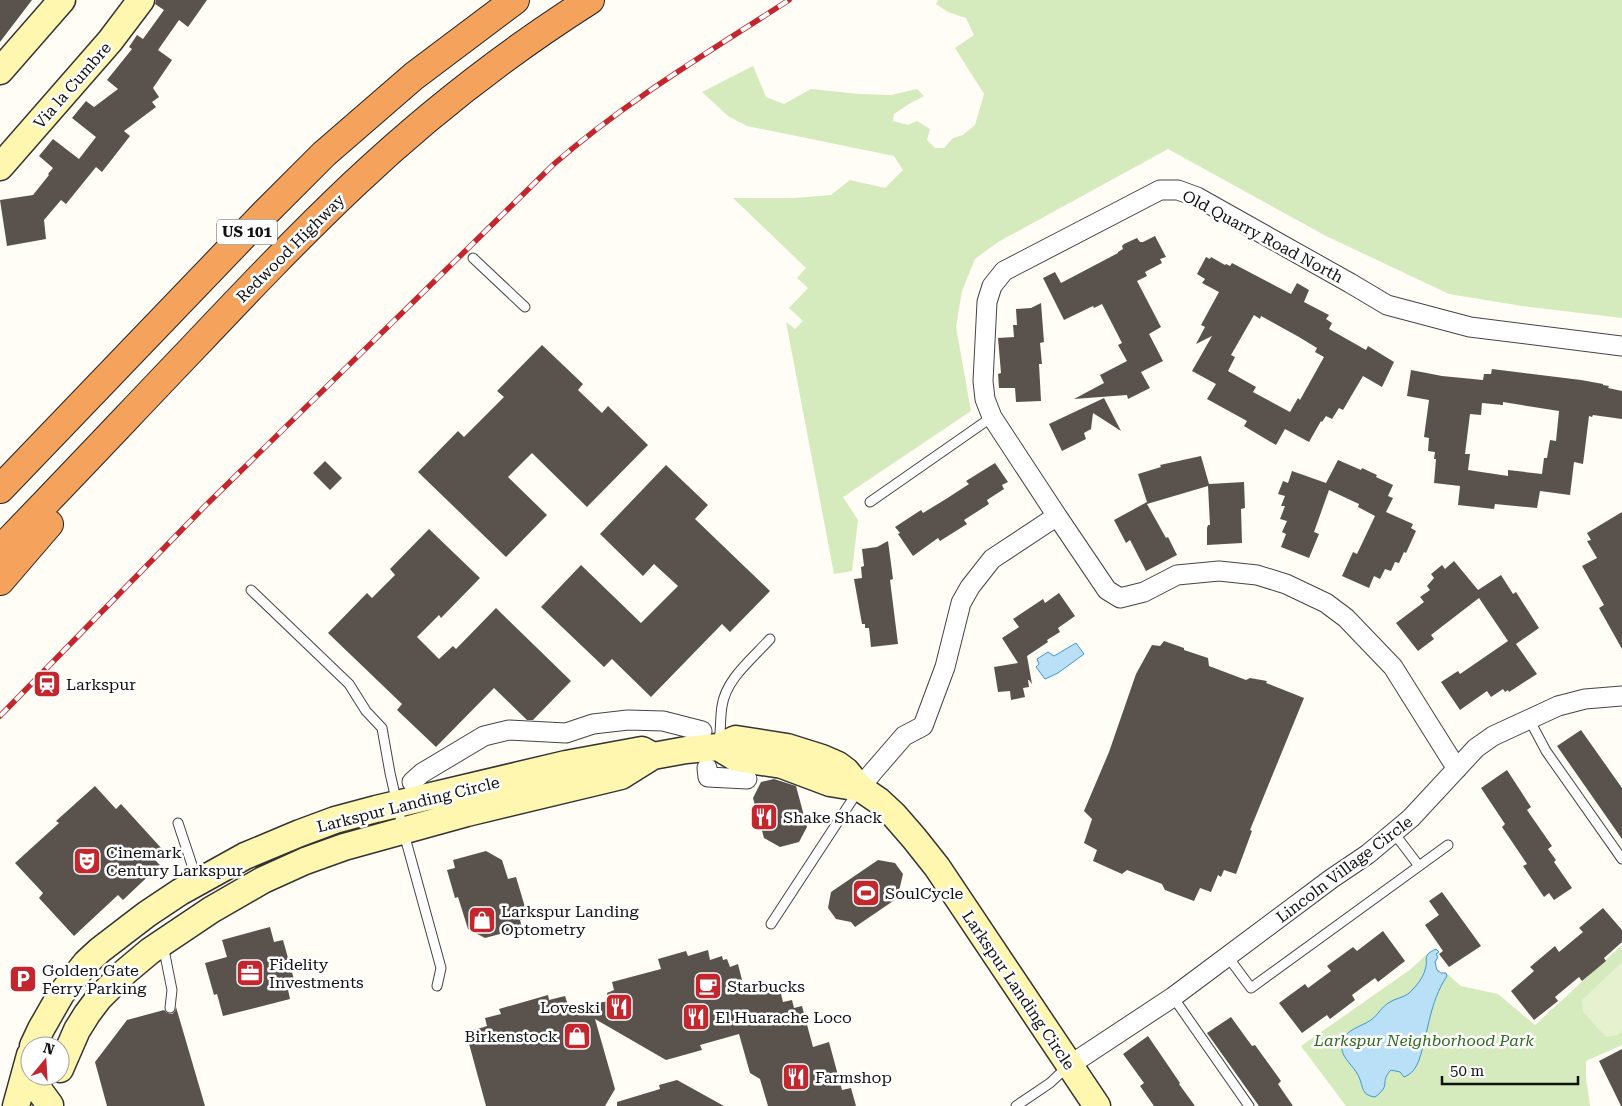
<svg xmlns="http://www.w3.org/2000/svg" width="1622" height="1106" font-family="'Roboto Serif',serif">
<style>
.green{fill:#d5ebbd}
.pitch{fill:#e6f2cf}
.water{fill:#b9e0f7;stroke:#3f96cf}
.building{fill:#5a524d;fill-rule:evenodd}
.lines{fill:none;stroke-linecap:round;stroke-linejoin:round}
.lane-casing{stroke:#444;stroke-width:11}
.street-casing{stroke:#444;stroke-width:21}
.secondary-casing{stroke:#333;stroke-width:29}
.highway-casing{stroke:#222;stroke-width:30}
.lane{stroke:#fff;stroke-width:9}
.street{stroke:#fff;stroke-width:19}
.secondary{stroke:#fff6b0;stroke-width:26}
.highway{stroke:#f5a25d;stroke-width:28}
.rail-casing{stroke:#c4262e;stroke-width:5.5}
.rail{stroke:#fff;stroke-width:4;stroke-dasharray:11;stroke-linecap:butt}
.labels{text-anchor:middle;stroke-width:5;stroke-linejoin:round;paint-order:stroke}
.shield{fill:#fff;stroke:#585858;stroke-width:1}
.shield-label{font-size:15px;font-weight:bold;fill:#111}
.street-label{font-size:16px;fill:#111;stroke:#fff}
.poi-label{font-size:16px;fill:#111;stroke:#fff;text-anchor:start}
.park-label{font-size:16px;font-style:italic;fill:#2f6b1f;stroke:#fff}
</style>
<rect width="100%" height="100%" fill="#fffdf5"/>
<!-- green -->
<path class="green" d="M938 0H1622V318L1522 306 1449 294 1326 236 1168 149 998 242 975 259 962 291 956 327 971 411 843 497 858 520 852 571 834 574 786 322 795 329 803 321 789 308 808 288 797 278 806 268 733 198H795L831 195 850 180 885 188 903 170 894 156 747 126 728 116 702 92 753 66 766 97 784 104 811 89 859 94 891 95 917 89 924 96 909 104 894 114 893 121 908 125 917 121 930 129 927 140 935 148H944L953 138 963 135 975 125 984 94 955 48 974 35 966 18 948 12 936 4Z
M1622 945V1045L1586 1061V1077L1590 1106H1346L1301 1046 1411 969 1429 952 1436 949 1439 952 1436 954 1438 957C1434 963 1435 968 1441 973H1446L1461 986 1498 994 1535 1025Z"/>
<!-- pitch -->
<path class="pitch" d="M1622 962V1031L1618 1035 1606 1037 1583 1012 1582 1000Z"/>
<!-- water -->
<path class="water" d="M1076 643 1084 654 1058 673 1045 679 1036 667 1039 664 1037 659 1048 652 1054 656Z
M1436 949 1439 952 1436 954 1438 957 1435 962 1437 970 1441 973H1446L1447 976C1429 1003 1429 1031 1419 1060 1416 1068 1412 1074 1404 1077L1400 1072 1391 1070C1379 1082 1392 1085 1375 1097 1360 1095 1364 1086 1358 1075 1354 1067 1343 1058 1342 1050 1339 1031 1359 1028 1371 1020 1378 1015 1382 1006 1390 1002 1398 997 1406 998 1413 989 1418 984 1423 977 1425 970 1429 958 1421 956 1436 949Z"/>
<!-- building -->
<path class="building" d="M0 0H32L0 42Z
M156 0H207L188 27 179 20 158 50 172 60 153 88 159 97 152 102 156 107 124 131 130 136 102 172 96 167 66 204 61 200 44 220 46 239 7 246 0 200 33 195 49 175 48 174 53 168 39 156 53 139 79 159 96 137 72 118 86 101 94 107 118 89 107 80 132 49 129 47 137 35 143 39 164 10 155 4Z
M1155 236 1166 257 1160 259 1162 263 1145 272 1147 276 1137 281 1161 327 1149 334 1163 361 1141 372 1150 388 1128 399 1127 395 1074 399 1104 383 1100 375 1127 361 1118 345 1122 343 1102 304 1094 308 1093 306 1064 320 1043 278 1055 272 1061 283 1118 253V252L1123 249 1122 246 1124 244 1137 238 1140 242H1143Z
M1206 257 1210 259 1211 257 1225 265 1226 264 1230 266 1232 263 1291 294 1297 283 1309 290 1304 302 1329 315 1326 319 1332 323 1329 329 1366 350 1368 346 1394 362 1382 387 1363 376 1343 410 1339 408 1332 419 1326 416 1322 422 1321 421 1309 442 1285 429 1276 445 1244 426 1247 421 1207 399 1216 384 1192 371 1212 336 1196 344 1205 327 1201 325 1219 292 1202 283 1205 279 1197 274ZM1254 315 1260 319 1261 316 1299 337 1317 348 1315 352 1324 357 1300 400 1298 398 1290 412 1253 392 1256 387 1228 371 1235 357 1231 355Z
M1041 303 1044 342 1040 343 1042 364H1039L1041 401 1016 402 1015 388H999L998 374 1001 373 998 338 1014 337 1013 325H1017L1016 309 1031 308Z
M542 345 583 384 578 390 602 413 608 406 648 445 587 507 532 453 508 477 547 515 506 557 418 472 458 431 464 437 504 397 497 391Z
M1492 369 1581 380 1603 384V385L1609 386 1608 388 1622 391V419L1593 415 1592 417 1589 416 1583 464 1574 462 1570 495 1540 491 1537 508 1495 504 1494 509 1458 505 1460 486 1434 483 1436 459H1434L1435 452 1428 451 1429 438 1424 437 1429 400 1407 396 1411 370 1442 376 1483 380 1484 374H1491ZM1503 402 1559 411 1556 441 1550 440 1547 458H1544L1542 474 1508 470V476L1468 470 1470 454H1465L1470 414 1481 415 1482 403 1503 405Z
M1104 398 1121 431 1093 413 1091 429 1084 433 1086 439 1062 451 1049 424Z
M1201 456 1209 484 1244 482 1245 508 1241 509 1242 543 1207 545V528L1208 525H1210L1208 486 1147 504 1166 538 1168 537 1177 555 1146 571 1130 540 1126 543 1114 520 1147 502 1138 474 1161 467 1160 465Z
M1338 460 1361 470 1362 468 1377 475 1376 477 1393 485 1388 496 1393 498 1386 512 1413 524 1411 528 1416 531 1406 553 1404 552 1399 563 1395 562 1391 571 1385 569 1380 579 1374 576 1369 588 1342 576 1353 552 1357 554 1375 516 1358 507 1359 504 1329 490 1314 532 1319 534 1309 558 1281 547 1286 534 1282 532 1287 521 1280 519 1285 506H1281L1285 496 1278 494 1283 481 1288 483 1292 471 1326 483Z
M325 461 342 478 330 490 313 473Z
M995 463 1008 482 1002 485 1004 489 987 500 989 504 964 520 967 524 940 541 938 538 913 556 898 534 900 533 895 527 921 510 923 513 946 499 969 484 966 481Z
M666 465 708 505 695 519 770 591 730 632 722 624 651 697 612 659 604 667 541 607 581 565 641 623 678 586 654 564 643 576 600 534Z
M1622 512V649L1599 608 1604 605 1582 566 1597 558 1587 541 1591 540 1587 533Z
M429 529 480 578 441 618 439 615 417 637 439 659 453 646 456 649 496 608 571 681 533 720H527L494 688 436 747 397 710 402 704 328 633 367 593 372 598 395 575 390 569Z
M888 541 893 579 890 580 898 644 871 647 869 628H865V624H862L854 579 862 578 861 567 864 566 862 549 877 547Z
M1454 561 1478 590 1501 575 1513 594 1516 592 1539 628 1516 644 1537 674 1509 692 1508 690 1505 692 1503 689 1491 697 1487 691 1460 710 1441 682 1458 671 1460 674 1508 641 1479 598 1431 635 1434 639 1418 651 1396 623 1424 602 1420 597 1430 590 1427 586 1434 578 1431 574 1442 565 1445 569Z
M1059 593 1075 616 1058 628 1060 632 1047 640 1048 642 1027 656 1032 684 1029 680H1028L1029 687 1023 688 1025 697 1011 700 1010 691 998 692 994 667 1018 663 1002 638 1019 627 1013 619 1043 599 1045 603Z
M1164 641 1184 648V650L1208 658 1209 666 1246 680 1250 678 1267 681 1266 683 1304 698 1250 830 1252 831 1236 874 1224 870 1221 877 1218 875 1211 892 1200 888 1194 901 1165 890 1162 884 1127 870 1122 874 1093 861 1097 850 1084 843 1092 819 1084 811 1109 752 1136 674 1152 645 1160 646Z
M1581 730 1622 788V839L1557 746Z
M1507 770 1531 807 1527 810 1552 846 1548 849 1556 860 1554 862 1572 888 1554 900 1549 893 1544 897 1523 866 1527 864 1502 827 1505 824 1481 788Z
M774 779 796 786 807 827 799 842 780 847 764 838 753 798 761 782Z
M95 786 116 809 121 804 163 850 154 859 160 865 123 900 118 895 74 936 39 898 43 893 15 863 59 823 56 821Z
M486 851 502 860 508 879 516 877 528 917 520 920 522 928 485 938 468 929 458 897 455 898 447 870 455 868 453 860Z
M878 860 895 863 903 874 899 891 902 895 855 927 851 922 836 919 828 908 831 892Z
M1442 892 1481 946 1449 967 1439 954 1443 951 1425 925 1439 915 1429 901Z
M1603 908 1622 930V942L1604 958 1606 961 1582 981 1579 977 1555 997 1558 1001 1534 1020 1511 991 1534 971 1530 967 1555 946 1559 952 1583 932 1579 928Z
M270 927 274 942 283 940 295 983 287 985 290 999 223 1016 217 994 214 995 205 963 227 957 222 940Z
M1383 931 1405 961 1378 982 1375 978 1352 995 1355 1000 1330 1019 1327 1015 1302 1033 1279 1003 1305 984 1308 988 1331 971 1327 966 1353 947 1357 951Z
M708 950 710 960 722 956 723 960 727 959 730 967 738 964 744 988 768 982 770 989 779 986 783 1002 792 1000 794 1008 802 1006 813 1047 829 1042 842 1090 851 1088 856 1106H768L760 1079 750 1073 739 1034 700 1045 702 1050 666 1060 595 1019 615 1089 605 1106H486L468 1040 473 1039 471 1031 487 1026 485 1018 501 1014 499 1009 548 995 549 1000 565 996 569 1008 609 1001 607 993 614 990 612 982 661 969 658 959 686 951 688 956Z
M176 1007 205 1106H107L95 1062 127 1020 164 1010 167 1013 172 1014 175 1011Z
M1231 1017 1252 1046 1255 1045 1281 1081 1278 1084 1293 1106H1259L1207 1033Z
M1148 1036 1180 1083 1179 1084 1195 1106H1154L1140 1086 1144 1083 1123 1054Z
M1622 1049V1106H1621L1599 1061Z
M677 1080 724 1106H617V1102L660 1089 659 1085Z"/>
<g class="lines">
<!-- lane casing -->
<g class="lane-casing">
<path id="lane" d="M473 258 525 307
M870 502 992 417
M251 590 349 684 366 711 382 728 390 773 403 830 441 968 437 986
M1529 719 1546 751 1622 859
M719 742C721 730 720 718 722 706 726 679 752 659 770 639
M178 823 197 880
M1394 833 1419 866
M771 924 858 791
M163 945 172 990 170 1008
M1228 957 1251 988 1448 845
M1173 997 1249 1106
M1016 1106 1050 1083 1067 1067"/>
</g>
<!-- street casing -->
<g class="street-casing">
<path id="street" d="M1057 516 992 417 985 399 983 381 987 302 992 286 1004 271 1160 190H1178L1197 197 1350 283 1387 305 1470 327 1622 346
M707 768 708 777 747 779
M412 782 422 773 484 736 509 730 566 733 593 724 628 720 663 721 702 731
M860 788 872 773 904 736 923 726 945 667 961 603 970 587 992 559 1057 516 1107 590 1120 598 1144 592 1177 575 1219 571 1257 575 1286 584 1326 603 1346 618 1393 667 1457 769
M1070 1065 1173 997 1331 879 1368 854 1411 818 1476 748 1493 736 1558 706 1585 699 1622 696"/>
</g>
<!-- secondary casing -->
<g class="secondary-casing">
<path id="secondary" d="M0 71 62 0
M0 167 110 41 141 0
M718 747 736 758 782 765 830 783 860 788
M33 1046 41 1029 61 994 86 963 100 950 147 914 180 892 245 856 300 833 335 820 376 809 566 764 642 750 653 756
M60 1069 77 1030 87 1014 99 998 125 972 150 951 211 910 263 880 305 861 344 847 467 813 621 776 653 756 686 750 718 747 736 739 787 747 822 758 838 765 846 771 860 788 879 801 894 815 914 838 937 867 1097 1106
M39 1076 36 1086 50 1105
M16 1106 30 1055"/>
</g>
<!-- highway casing -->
<g class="highway-casing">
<path id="highway" d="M0 489 265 213 324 154 414 76 515 0
M0 550C64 484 127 417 191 350 244 294 297 238 353 185 426 116 505 54 590 0
M0 581 49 524"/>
</g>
<!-- lane -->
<use href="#lane" class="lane"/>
<!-- street -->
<use href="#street" class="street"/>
<!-- secondary -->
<use href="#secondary" class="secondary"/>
<!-- highway -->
<use href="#highway" class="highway"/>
<!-- rail casing -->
<g class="rail-casing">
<path id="rail" d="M0 716 204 507 554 164C626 101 709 52 789 0"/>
</g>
<!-- rail -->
<use href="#rail" class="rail"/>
</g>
<!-- icons -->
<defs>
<g id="station-square" transform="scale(1.4375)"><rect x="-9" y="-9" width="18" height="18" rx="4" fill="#c4262e" stroke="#fff"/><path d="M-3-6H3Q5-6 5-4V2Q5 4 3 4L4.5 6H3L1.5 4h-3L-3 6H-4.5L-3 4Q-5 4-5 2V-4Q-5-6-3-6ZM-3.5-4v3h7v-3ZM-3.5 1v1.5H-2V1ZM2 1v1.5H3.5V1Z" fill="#fff"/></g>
<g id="restaurant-square" transform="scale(1.4375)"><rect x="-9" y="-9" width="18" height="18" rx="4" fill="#c4262e" stroke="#fff"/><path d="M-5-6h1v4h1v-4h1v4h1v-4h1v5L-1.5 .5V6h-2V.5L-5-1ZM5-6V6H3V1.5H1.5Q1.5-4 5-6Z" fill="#fff"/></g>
<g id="theatre-square" transform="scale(1.4375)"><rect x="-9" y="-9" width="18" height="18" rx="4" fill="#c4262e" stroke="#fff"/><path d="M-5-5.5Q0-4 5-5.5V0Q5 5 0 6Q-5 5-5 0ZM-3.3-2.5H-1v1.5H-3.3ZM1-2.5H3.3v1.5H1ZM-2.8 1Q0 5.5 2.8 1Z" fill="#fff"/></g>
<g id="stadium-square" transform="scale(1.4375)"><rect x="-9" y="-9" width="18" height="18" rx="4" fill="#c4262e" stroke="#fff"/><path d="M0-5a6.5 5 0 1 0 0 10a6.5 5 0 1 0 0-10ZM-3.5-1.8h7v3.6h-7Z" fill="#fff"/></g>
<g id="shop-square" transform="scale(1.4375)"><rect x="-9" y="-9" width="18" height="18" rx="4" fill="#c4262e" stroke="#fff"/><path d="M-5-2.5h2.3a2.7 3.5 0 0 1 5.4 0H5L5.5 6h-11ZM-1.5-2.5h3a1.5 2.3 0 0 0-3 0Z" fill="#fff"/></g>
<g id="office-square" transform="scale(1.4375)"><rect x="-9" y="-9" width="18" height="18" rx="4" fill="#c4262e" stroke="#fff"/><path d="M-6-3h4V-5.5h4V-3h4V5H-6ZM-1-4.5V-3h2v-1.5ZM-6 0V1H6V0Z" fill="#fff"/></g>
<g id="parking-square" transform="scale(1.4375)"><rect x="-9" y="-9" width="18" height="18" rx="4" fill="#c4262e" stroke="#fff"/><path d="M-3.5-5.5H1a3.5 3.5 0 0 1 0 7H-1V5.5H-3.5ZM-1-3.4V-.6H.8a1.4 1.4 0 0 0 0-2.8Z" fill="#fff"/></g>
<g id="cafe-square" transform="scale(1.4375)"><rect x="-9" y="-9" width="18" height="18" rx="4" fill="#c4262e" stroke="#fff"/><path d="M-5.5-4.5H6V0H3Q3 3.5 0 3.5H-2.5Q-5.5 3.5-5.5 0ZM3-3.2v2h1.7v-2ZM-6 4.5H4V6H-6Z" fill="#fff"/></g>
</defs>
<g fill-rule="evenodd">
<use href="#station-square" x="47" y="684"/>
<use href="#restaurant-square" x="764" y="817"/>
<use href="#theatre-square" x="87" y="861"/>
<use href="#stadium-square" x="866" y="893"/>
<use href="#shop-square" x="482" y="920"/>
<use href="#office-square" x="250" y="973"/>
<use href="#parking-square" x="23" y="979"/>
<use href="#cafe-square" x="708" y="986"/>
<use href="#restaurant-square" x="619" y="1007"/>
<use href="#restaurant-square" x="696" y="1017"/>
<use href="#shop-square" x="577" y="1036"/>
<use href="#restaurant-square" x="796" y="1077"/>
</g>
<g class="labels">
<!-- shield labels -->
<rect class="shield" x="217" y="219.5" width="60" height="25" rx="4"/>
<g class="shield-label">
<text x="247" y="237">US 101</text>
</g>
<!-- street labels -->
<g class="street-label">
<text transform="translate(72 85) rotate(-49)" y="6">Via la Cumbre</text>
<text transform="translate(1263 236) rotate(28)" y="6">Old Quarry Road North</text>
<text transform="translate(290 248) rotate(-45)" y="6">Redwood Highway</text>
<text transform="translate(408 804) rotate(-14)" y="6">Larkspur Landing Circle</text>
<text transform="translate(1344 869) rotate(-37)" y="6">Lincoln Village Circle</text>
<text transform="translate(1019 990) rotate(56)" y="6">Larkspur Landing Circle</text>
</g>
<!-- poi labels -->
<g class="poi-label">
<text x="66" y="690">Larkspur</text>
<text x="783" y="823">Shake Shack</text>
<text x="106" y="858">Cinemark<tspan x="106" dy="18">Century Larkspur</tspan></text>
<text x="885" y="899">SoulCycle</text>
<text x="501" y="917">Larkspur Landing<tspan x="501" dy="18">Optometry</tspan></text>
<text x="269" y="970">Fidelity<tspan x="269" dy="18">Investments</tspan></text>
<text x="42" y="976">Golden Gate<tspan x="42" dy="18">Ferry Parking</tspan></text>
<text x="727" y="992">Starbucks</text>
<text x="600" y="1013" text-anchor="end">Loveski</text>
<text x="715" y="1023">El Huarache Loco</text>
<text x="558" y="1042" text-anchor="end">Birkenstock</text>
<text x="815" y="1083">Farmshop</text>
</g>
<!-- park labels -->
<g class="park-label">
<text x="1424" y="1046">Larkspur Neighborhood Park</text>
</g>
</g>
<!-- north arrow -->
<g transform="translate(45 1061) rotate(18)"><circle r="24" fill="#ffffff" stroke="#a0a0a0"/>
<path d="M0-4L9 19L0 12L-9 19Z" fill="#c4262e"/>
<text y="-8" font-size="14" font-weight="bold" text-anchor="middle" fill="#111111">N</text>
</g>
<!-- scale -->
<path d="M1442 1076v8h136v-8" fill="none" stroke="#111111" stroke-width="2.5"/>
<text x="1450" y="1076" font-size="15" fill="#111111" stroke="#ffffff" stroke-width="4" paint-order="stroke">50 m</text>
</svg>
